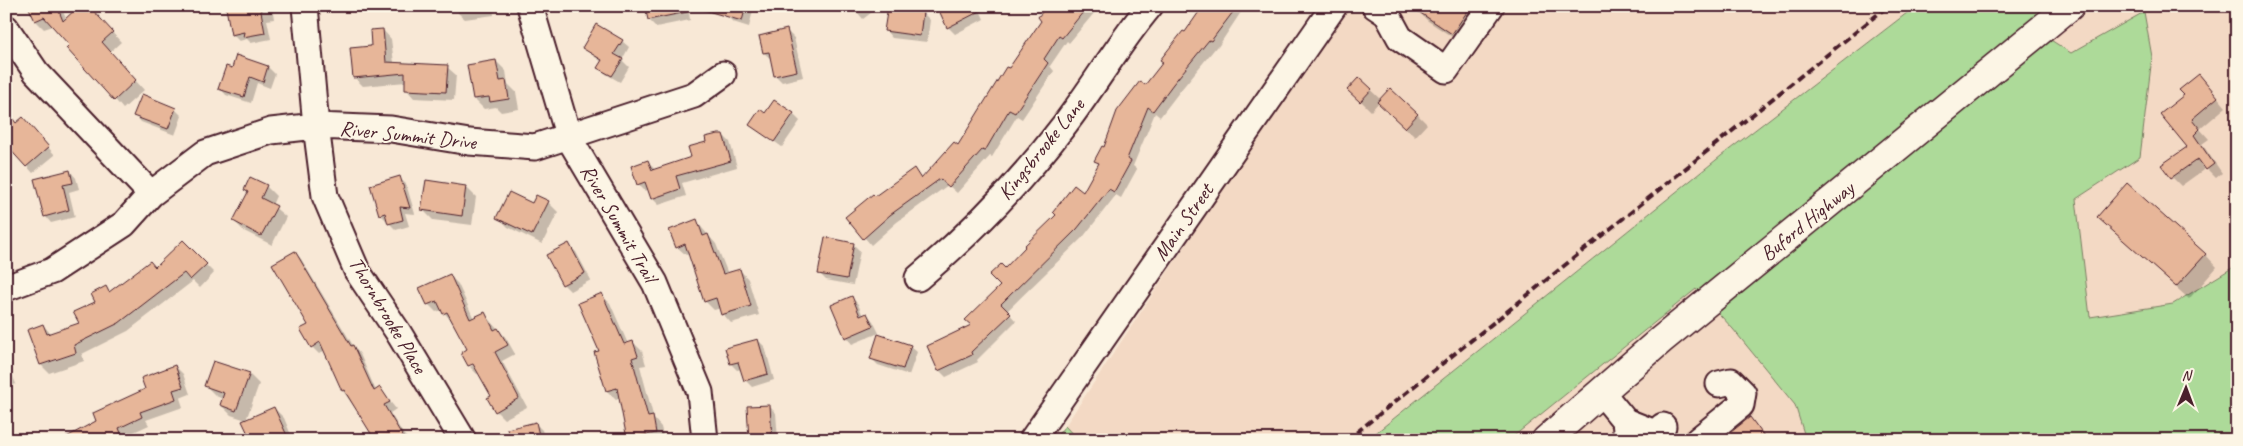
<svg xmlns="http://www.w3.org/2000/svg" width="2243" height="446" font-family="Caveat,sans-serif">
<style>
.built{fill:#f3d9c4}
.green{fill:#adda99;stroke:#7c7c62}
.shadow{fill:#0003}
.building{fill:#e7b699;stroke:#4a1f2b}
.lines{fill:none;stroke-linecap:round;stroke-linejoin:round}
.minor-casing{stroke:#4a1f2b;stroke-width:29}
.major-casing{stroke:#4a1f2b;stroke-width:31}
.minor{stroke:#fcf5e5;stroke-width:25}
.major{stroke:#fcf5e5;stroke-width:28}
.rail{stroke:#4a1f2b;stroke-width:4;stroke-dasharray:8 4;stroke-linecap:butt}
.labels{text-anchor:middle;stroke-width:4;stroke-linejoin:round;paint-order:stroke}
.street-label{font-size:21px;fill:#4a1f2b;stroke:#fcf5e5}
</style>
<rect width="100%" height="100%" fill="#f8e8d6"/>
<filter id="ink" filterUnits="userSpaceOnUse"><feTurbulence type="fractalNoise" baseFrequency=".02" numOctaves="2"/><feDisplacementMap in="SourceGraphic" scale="10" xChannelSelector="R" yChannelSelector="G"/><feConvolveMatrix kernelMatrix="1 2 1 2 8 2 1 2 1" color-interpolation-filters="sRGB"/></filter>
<g filter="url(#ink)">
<!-- built -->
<path class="built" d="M1345 6H1916L1721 156 1367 440H1078L1065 426Z
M2051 6H2237V265L2173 304 2090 317 2076 199 2140 157 2152 57 2144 13 2071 54 2029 26Z
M1696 289 1733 329 1795 405 1806 440H1509Z"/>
<!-- green -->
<path class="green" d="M1916 6H2051L2029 26 2071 53 2144 12 2152 57 2140 157 2076 199 2090 317 2173 304 2237 265V440H1806L1795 405 1733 329 1696 289 1509 440H1367L1721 156Z
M1065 426 1078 440H1053Z"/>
<!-- shadow -->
<path class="shadow" d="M61 6 66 19 88 6 121 42 110 52 144 90 123 109 53 26 44 29 36 21Z
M232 6H272L274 19 267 20 271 39 251 43 247 39 239 41 232 34Z
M457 6H493L494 15 465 19 458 13Z
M646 6H688L690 20 656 27 649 20Z
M717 6H754L749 27 733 22Z
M852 6H880L863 19Z
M889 6H904L909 12 923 13 930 20 927 42 892 38 886 31Z
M978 6 984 19 955 34 948 27Z
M1049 6H1104H1100L1069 43 1067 41 1050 66 1054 71 1022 119 1017 116 992 157 990 156 957 193 948 185 897 222 871 245 847 217 913 170 922 179 958 147 1043 21Z
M1205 6H1245L1218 47 1217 46 1180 91 1160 117 1155 113 1133 166 1137 169 1121 198 1116 195 1084 236 1007 311 1016 321 977 360 978 362 946 377 939 370 1002 286 1005 269 1084 194 1100 165 1095 161 1145 86Z
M1417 6H1492L1466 46 1428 21 1416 9Z
M383 30 391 39 394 63 447 67 456 75 454 100 414 98 406 89V82L363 86 354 77Z
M787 31 794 38 803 77 782 82 776 76 771 59 764 53Z
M622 41 629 47 622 60 629 67 620 82 606 74 599 68 602 62 583 48Z
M237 57 268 67 275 74 270 88 257 83 251 103 226 95 220 88 233 69Z
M496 61 506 71 508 84 516 92 519 109 501 112 496 107 484 109 474 99Z
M2199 75 2226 107 2200 129 2209 139 2202 144 2222 173 2216 178 2206 168 2181 186 2172 177 2189 147 2185 95Z
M1359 79 1381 100 1417 114 1427 124 1415 137 1379 102 1371 111 1359 99Z
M175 109 182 116 175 135 141 122 135 115Z
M6 110 17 124H27L55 155 33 173 6 143Z
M793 114 800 121 782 147 751 125Z
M723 135 730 142 737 167 682 183 686 196 659 205 652 198 649 189 645 191 638 184 648 161 655 170 692 158 708 143Z
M70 171 76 178 79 189 69 192 75 217 51 223 45 216Z
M399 178 406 184 415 214 405 213 409 226 396 230 380 214Z
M266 186 276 196 272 205 286 217 272 245 244 231 234 221 248 193 245 190Z
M466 187 476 197 472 225 433 220 423 210Z
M548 202 558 212 542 244 508 227 498 217 532 205Z
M696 221 716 244 728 274 740 270 748 279 759 315 731 323 723 314 721 308 714 310 705 301 690 254 686 255 677 247Z
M2111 229 2205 254 2217 267 2189 299Z
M183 242 214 273 200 288 193 281 128 331 82 354 84 361 49 373 41 365 43 325 51 334 81 324 106 288 111 293 150 262 156 268Z
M853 244 860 251 853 285 826 280 819 273Z
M569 245 576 252 591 280 570 291 563 284Z
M295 252 301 259 354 347 360 354 376 391 380 389 396 409 390 413 404 435 410 440H378L343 391 325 350 319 354 312 347Z
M450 276 458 284 474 319 484 313 506 338 515 354 502 361 527 407 504 419 496 411 493 397 479 373 477 374 470 367 479 362 469 365V350L452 322 442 310 436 312 428 304Z
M601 295 610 303 628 344 633 342 642 351 646 365 640 366 654 419 661 427 664 440H629L620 398 616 400 607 391 601 352Z
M852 298 858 304 863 316 867 314 873 321 879 333 852 344 846 337Z
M758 340 765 347 774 380 752 387 745 380 742 369 737 370 731 364Z
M910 346 917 352 909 375 878 365 871 358Z
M6 361 16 384 6 388Z
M175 366 183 374 190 394 180 398 183 407 146 420 149 425 125 436 127 440H63L98 421 147 390Z
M249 374 259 384 246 420 231 415 221 405 223 399 216 396 206 386Z
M769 406 776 413 778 440H751Z
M274 408 284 418 293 440H252Z
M1749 418 1768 440H1723Z
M535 423 542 430 545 440H511Z"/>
<!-- building -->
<path class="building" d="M28 6H70L59 11 63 21 79 6H89L113 32 102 42 136 80 114 101 66 48 69 45 44 17 35 21Z
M234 6H260L265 33 243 37 244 32 231 35 226 8Z
M645 6H687V12L648 20Z
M704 6H746L742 21 704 10Z
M888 6H903L902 9 923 12 920 36 884 31Z
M937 6H990L947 28Z
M1047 6H1088L1062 38 1059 36 1044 59 1048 63 1015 113 1009 110 985 151 982 150 949 187 940 179 890 215 863 239 845 217 873 194 875 196 914 168 921 179 954 142 958 145 1006 67 1009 68 1041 21 1038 17Z
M1203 6H1225L1233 12 1211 41 1209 40 1173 84 1153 111 1148 107 1127 159 1131 161 1114 192 1109 189 1077 229 1001 304 1011 314 971 352 972 355 938 371 927 346 971 325 965 320 1000 286 989 275 1001 264 1005 268 1025 247 1024 246 1056 215 1053 212 1074 185 1083 192 1099 163 1094 161 1102 146 1104 147 1117 111 1140 81 1145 85 1163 62 1160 60 1183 31 1185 32Z
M1410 6H1471L1452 34Z
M596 24 623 40 614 54 623 59 612 76 597 68 602 60 582 48Z
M383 29 386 62 448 65 446 92 405 90V73L353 78 350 48 371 46 370 30Z
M787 29 797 71 774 76 769 52 763 53 759 36Z
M236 55 268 66 263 82 250 77 244 97 218 89 226 66 232 68Z
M496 60 500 81 506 80 509 99 490 102 489 97 473 99 467 65Z
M2199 74 2218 97 2192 119 2200 129 2194 135 2214 164 2206 170 2198 159 2171 178 2161 165 2187 147 2160 114 2184 95 2179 90Z
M1359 77 1372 89 1360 102 1347 90Z
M1390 88 1418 114 1405 128 1377 102Z
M142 94 176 108 168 129 133 116Z
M774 100 794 113 774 142 749 125 760 109 765 113Z
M6 110 16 123 23 117 49 147 26 167 6 145Z
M718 134H723L731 161 676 176 680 189 651 199 645 182 637 185 631 166 648 160 652 170 691 157 688 147 706 142 705 137Z
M70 170 73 183 63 185 69 210 44 217 34 179Z
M400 176 410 208 400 207 403 220 388 224 385 213 379 215 370 185Z
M250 177 267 185 261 198 277 206 261 236 233 221 248 192 244 190Z
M426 180 466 186 462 216 421 210Z
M2127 183 2206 254 2176 287 2097 217Z
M509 192 532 203 536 195 549 201 532 235 496 218Z
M697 219 703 236 708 234 723 274 740 269 751 306 721 315 716 298 704 302 685 244 676 248 669 230Z
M825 237 854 243 847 279 818 274Z
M183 240 207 264 190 280 184 273 119 323 74 345 76 353 40 365 27 330 43 324 47 334 79 323 73 312 95 302 91 294 106 286 109 292 150 261 155 267Z
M569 243 585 273 562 285 546 255Z
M295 251 351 346 353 345 374 391 380 387 390 402 384 405 405 440H375L344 390 342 391 320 342 311 348 300 329 308 325 272 264Z
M450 274 470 319 485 312 494 330 498 328 508 345 495 352 519 398 495 412 487 398 491 396 473 364 468 366 461 353 467 349 447 312 443 314 437 301 427 305 419 288Z
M602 293 624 344 633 341 638 356 632 358 648 417 653 416 656 433 627 439 617 388 606 391 594 352 599 351 578 303Z
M852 296 860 316 867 313 873 326 845 338 831 305Z
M878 334 911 345 903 369 870 359Z
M758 339 768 374 744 381 738 362 730 364 725 348Z
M213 361 250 373 236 411 220 405 224 393 204 386Z
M175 365 183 387 173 390 176 399 140 412 142 417 119 428 121 433 106 440H61L96 421 93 413 145 389 141 378Z
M770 405 772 440H749L747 406Z
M274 407 289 440H251L242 421Z
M1750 417 1767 440H1721Z
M536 422 540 440H510L507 429Z"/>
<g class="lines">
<!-- minor casing -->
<g class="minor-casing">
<path id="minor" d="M305 6 316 126 325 196 357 271 398 332 463 440
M530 6 569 138 655 283 700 392 705 440
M1375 6 1387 14 1400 38 1446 70 1491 6
M6 28 36 72 151 194
M918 278C972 232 1022 181 1065 124 1095 85 1118 44 1150 6
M6 288 52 271 124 224 151 194 205 153 271 131 316 126 391 129 469 142 535 147 694 95 723 74
M1602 393 1625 421 1627 440
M1625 421 1655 433 1663 426
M1032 440 1334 6
M1698 440 1741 405 1743 393 1731 381 1719 384"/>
</g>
<!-- major casing -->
<g class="major-casing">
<path id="major" d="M1546 440 1661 340 2070 6"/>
</g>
<!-- minor -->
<use href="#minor" class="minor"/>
<!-- major -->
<use href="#major" class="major"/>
<!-- rail -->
<path class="rail" d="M1347 440 1888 6"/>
</g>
</g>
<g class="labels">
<!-- street labels -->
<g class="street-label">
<text transform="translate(408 135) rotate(6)" y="7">River Summit Drive</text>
<text transform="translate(1041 149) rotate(-51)" y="7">Kingsbrooke Lane</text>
<text transform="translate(1807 221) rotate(-39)" y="7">Buford Highway</text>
<text transform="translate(1183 222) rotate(-55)" y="7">Main Street</text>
<text transform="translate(619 223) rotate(60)" y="7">River Summit Trail</text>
<text transform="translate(388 315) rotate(59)" y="7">Thornbrooke Place</text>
</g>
</g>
<!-- margin -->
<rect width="2243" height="446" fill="none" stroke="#fcf5e5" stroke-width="25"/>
<rect x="12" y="12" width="2218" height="421" fill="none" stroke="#4a1f2b" stroke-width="2" filter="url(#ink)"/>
<!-- north arrow -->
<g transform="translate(2186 388) rotate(1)" stroke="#fcf5e5" stroke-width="4" paint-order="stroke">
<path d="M0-4L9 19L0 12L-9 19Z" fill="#4a1f2b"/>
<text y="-8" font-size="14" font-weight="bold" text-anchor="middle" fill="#4a1f2b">N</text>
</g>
</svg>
